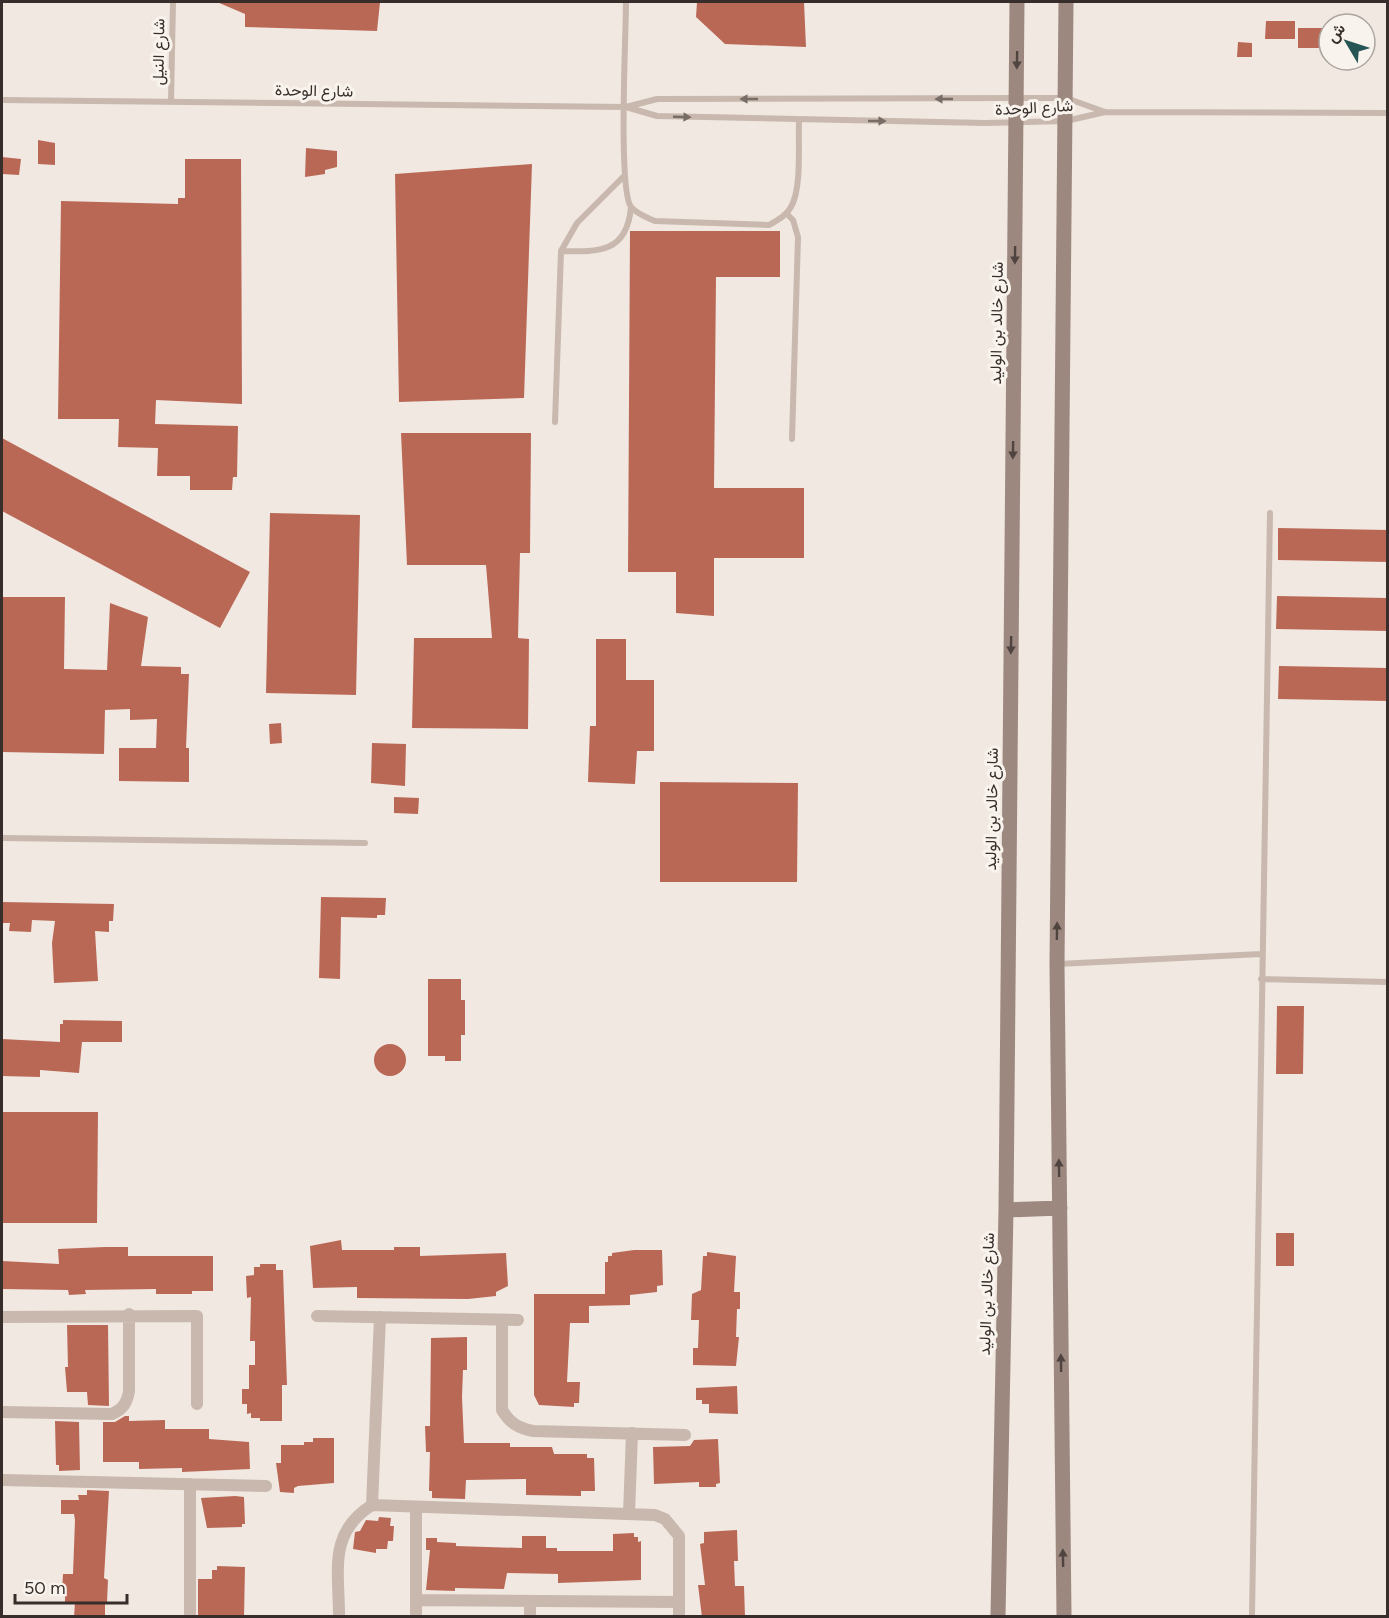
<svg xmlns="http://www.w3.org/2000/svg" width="1389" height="1618" font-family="Figtree,Vazirmatn,sans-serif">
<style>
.building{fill:#ba6856}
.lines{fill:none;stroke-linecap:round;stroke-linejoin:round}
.service{stroke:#c8b8ad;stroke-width:6}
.minor{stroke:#c8b8ad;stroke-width:12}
.secondary{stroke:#9c887f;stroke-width:15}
.oneway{fill:#504440}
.oneway2{fill:#786c66}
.labels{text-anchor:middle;stroke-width:6;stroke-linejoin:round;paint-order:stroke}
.street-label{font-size:16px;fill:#372e2b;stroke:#f9f3ed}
</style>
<rect width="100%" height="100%" fill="#f1e8e1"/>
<!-- building -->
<path class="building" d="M217 2H380L377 31 245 27V14Z
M697 2H804L806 47 725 44 696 17Z
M1266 21H1295V39H1265Z
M1298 28H1329V48H1298Z
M1238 42 1252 43V57H1237Z
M38 140 55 143V165L38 164Z
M306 148 337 151V167L325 170V174L305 177Z
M2 157 21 159 19 175 2 174Z
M185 159H241L242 404 156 400 155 424 238 426 237 477H233L232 490H190V476H157L158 448 118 447 119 419H58L61 201 178 204V198H185Z
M532 164 524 398 399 402 395 174Z
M630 231H780V277H716L714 488H804V558H714V616L676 613V572H628Z
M401 433H531L530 553H520L518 638 529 639 528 729 412 728 414 638H492L486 565H407Z
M2 438 250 572 220 628 2 511Z
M270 513 360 515 356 695 266 693Z
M1278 528 1388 530V562L1278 560Z
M1277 596 1388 598V631L1276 629Z
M2 597H65L64 669 107 670 110 603 148 617 141 666 181 667V674H189L186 748H189V782L119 781V748H156L157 719 130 720V709L105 710 104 754 2 752Z
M596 639H626V680H654V751H637L635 784 588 782 590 726H596Z
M1279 666 1388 668V701L1278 699Z
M281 723 282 743 270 744 269 724Z
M372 743 406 744 405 786 371 783Z
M660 782 798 783 797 882H660Z
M394 797 419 798 418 814 394 813Z
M321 897 386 898 385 915H377V918L341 917 340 979 319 978Z
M2 902 114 904 113 921H109V932L95 931 98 981 54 983 52 943 55 921 32 920 31 932 9 931 10 923H2Z
M428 979H461V1000H465V1035H461V1061H445V1056H428Z
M1277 1006H1304L1303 1074H1276Z
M63 1020 122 1021V1042H82L79 1073 40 1070V1077L2 1076V1039L60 1042V1024H63Z
M374 1060a16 16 0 1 1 32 0a16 16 0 1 1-32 0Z
M2 1112H98L97 1223H2Z
M1276 1233H1294V1266H1276Z
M341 1240 342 1250H394V1247H420V1256L506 1253 508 1286 496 1292V1296L468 1299 357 1298V1287L313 1288 310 1246Z
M105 1247H128V1256H213V1291H192V1294H156V1289L85 1290 86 1294 69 1295 68 1290 2 1289V1261L59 1264 58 1249Z
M634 1250H662L663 1285 657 1286V1292L630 1295V1305L589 1306V1323H570L567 1382H580L579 1403H574V1407L539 1405 534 1395V1294H605V1262H608V1256H612V1253Z
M707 1252 736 1256 734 1292H740V1309H737L736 1337H739L736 1366 693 1365V1348H698L699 1320H691L692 1294 701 1290 703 1256H707Z
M260 1264H276V1270H283L287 1385H282V1421H260V1418H251V1413L247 1414V1404H242V1389H249V1365H255V1341H250L251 1297 247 1298 246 1276 254 1275V1267H260Z
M67 1325H108L109 1406 88 1405 87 1392H67L65 1367H68Z
M467 1337V1370H463L462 1397 464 1443H510V1447H552L554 1454H587V1458H594L595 1491H581V1496L526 1495V1479L466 1480 465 1499 432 1498V1491H429L430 1452H426L425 1426H430L431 1338Z
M737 1386 738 1414 709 1413V1404H702V1400H696V1388Z
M125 1416H129V1421L165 1420V1429H209V1439L249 1442 250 1469 182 1472V1468L139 1469V1462H103V1422H115Z
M55 1421 79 1422 80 1470 59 1471V1465H56Z
M313 1438H334V1483L298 1486 294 1488V1493L280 1492 276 1463H281V1445H304V1442H313Z
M718 1439 720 1483 716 1484V1487H699V1482L654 1484 653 1447 690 1446 694 1440Z
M87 1490 109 1491 104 1578 108 1580 107 1602H105V1617H74L75 1602H65V1591H62L63 1574H73L75 1520 74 1514H61V1500H79L78 1495H87Z
M235 1496 244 1497 245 1524H242V1527L207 1528 201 1498Z
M379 1517 391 1518 390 1526H394L393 1541H388L387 1549H376V1553L353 1549 355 1532 360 1531 366 1520 378 1521Z
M737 1530 738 1561H734L735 1586H744L745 1617H702L698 1585H705L700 1544 704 1543V1532Z
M634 1533V1537H638V1542L641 1541V1580L558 1583V1574L507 1573 504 1589 455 1588V1591L426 1590 430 1550H426V1538H437V1542L456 1543V1546L522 1548V1536H546V1548H557V1551H613V1534Z
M217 1566 245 1567 244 1617H198V1579H212V1570H217Z"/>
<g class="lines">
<!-- service -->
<path class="service" d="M626 2C626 34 618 189 631 207 637 214 646 217 655 221L769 225C778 220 786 216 791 207 802 188 798 144 799 121
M2 100 626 107 657 99 1066 98 1105 112
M171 102 173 2
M626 107 657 116 985 123 1066 121 1105 112 1388 113
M787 214 793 220 798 237 792 439
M561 251C599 252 627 253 631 207
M555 422 561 251 577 223 624 176
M2 838 365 843
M1058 964 1261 954
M1261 979 1388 982
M1252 1616 1270 513"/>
<!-- minor -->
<path class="minor" d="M317 1316 518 1320
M2 1317 197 1316V1404
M502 1320V1410C510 1423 518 1428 533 1431L685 1435
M2 1412 112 1414C123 1409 127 1403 129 1391V1314
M2 1480 266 1486
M372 1505 380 1317
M416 1507V1616
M629 1514 632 1433
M416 1600 679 1602
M190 1616V1484
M339 1616C339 1570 328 1533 372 1505L655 1515 665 1519 679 1536V1616
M530 1616V1601"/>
<!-- secondary -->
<path class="secondary" d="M1006 1210 1060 1208
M998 1616 1006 1210 1017 2
M1064 1616 1057 964 1066 2"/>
</g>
<!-- one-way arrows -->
<defs><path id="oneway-solid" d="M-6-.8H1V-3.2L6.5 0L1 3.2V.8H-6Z" transform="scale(1.5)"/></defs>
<g class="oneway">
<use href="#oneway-solid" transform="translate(1017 60) rotate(91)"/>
<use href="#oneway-solid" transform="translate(1015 255) rotate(91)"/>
<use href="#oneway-solid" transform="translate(1013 450) rotate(91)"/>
<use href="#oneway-solid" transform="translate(1011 645) rotate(91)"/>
<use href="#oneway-solid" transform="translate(1057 931) rotate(-89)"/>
<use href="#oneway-solid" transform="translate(1059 1168) rotate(-91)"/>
<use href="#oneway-solid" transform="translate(1061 1363) rotate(-91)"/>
<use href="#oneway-solid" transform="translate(1063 1558) rotate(-91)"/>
</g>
<g class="oneway2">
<use href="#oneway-solid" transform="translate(749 99) rotate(-180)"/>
<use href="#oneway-solid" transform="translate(944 99) rotate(-180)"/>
<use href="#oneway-solid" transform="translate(682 117) rotate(2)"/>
<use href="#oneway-solid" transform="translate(877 121)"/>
</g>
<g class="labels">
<!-- street labels -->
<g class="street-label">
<text transform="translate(158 52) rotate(-89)" y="6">شارع النيل</text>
<text transform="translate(314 90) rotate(1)" y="6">شارع الوحدة</text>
<text transform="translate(1034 107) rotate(-3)" y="6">شارع الوحدة</text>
<text transform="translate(996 323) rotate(-89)" y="6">شارع خالد بن الوليد</text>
<text transform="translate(991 809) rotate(-89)" y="6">شارع خالد بن الوليد</text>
<text transform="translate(986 1294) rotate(-88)" y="6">شارع خالد بن الوليد</text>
</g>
</g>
<!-- border -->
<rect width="1389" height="1618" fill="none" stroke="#372e2b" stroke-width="6"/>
<!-- north arrow -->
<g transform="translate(1347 42) rotate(309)"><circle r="28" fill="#f9f3ed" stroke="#aba49f" stroke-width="1.5"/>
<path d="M0-4.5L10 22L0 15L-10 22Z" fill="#255555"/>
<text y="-9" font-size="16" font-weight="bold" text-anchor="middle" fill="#372e2b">ش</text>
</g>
<!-- scale -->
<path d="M15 1594v9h112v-9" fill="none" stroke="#372e2b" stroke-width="3"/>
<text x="24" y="1594" font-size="18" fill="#372e2b" stroke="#f9f3ed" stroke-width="4.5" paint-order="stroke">50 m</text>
</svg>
